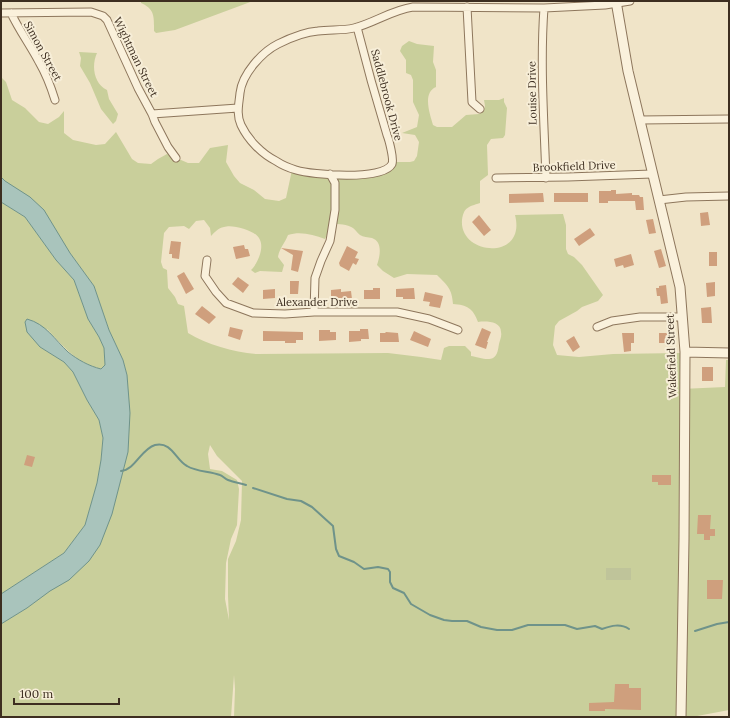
<svg xmlns="http://www.w3.org/2000/svg" width="730" height="718" font-family="Lora,serif">
<style>
.green{fill:#c9cf9b;fill-rule:evenodd}
.cemetery{fill:#bfc49a}
.water{fill:#a9c4bc;stroke:#6f938a}
.lines{fill:none;stroke-linecap:round;stroke-linejoin:round}
.stream{stroke:#6f938a;stroke-width:2}
.building{fill:#cf9f7d}
.minor-casing{stroke:#8d765c;stroke-width:9}
.tertiary-casing{stroke:#8d765c;stroke-width:11}
.minor{stroke:#faf1dc;stroke-width:7}
.tertiary{stroke:#faf1dc;stroke-width:9}
.labels{text-anchor:middle;stroke-width:4;stroke-linejoin:round;paint-order:stroke}
.street-label{font-size:11px;fill:#3d2e20;stroke:#f7eed8}
</style>
<rect width="100%" height="100%" fill="#f0e4c8"/>
<!-- green -->
<path class="green" d="M141 1H253L175 30 156 33 154 31C154 17 155 9 141 3Z
M409 41 417 44 434 46 433 62 436 70V87C422 93 430 114 433 125L437 127H452L466 115 479 114 483 111 485 106 484 100H499L504 98V102L507 108 505 135 503 138 491 139 487 145 488 175 480 181V203C468 207 464 207 462 220 459 256 527 261 515 215L563 214 566 225V249L568 254 574 257 582 265 603 295 598 301 582 307 577 311 559 321 555 326 553 345 557 355 579 357 613 354 681 353V389L725 387 726 360H729V710L692 717H234L235 689 234 675 231 717H1V624L27 608 89 561 127 375 123 360 109 330 94 286 70 253 1 177V77L6 82 12 100 25 108 39 122 48 124 59 117 64 111V133L73 140 96 145 105 144 116 132 132 159 138 163 151 164 158 159 167 154 188 163H199L210 148 228 145 226 162 234 176 240 183 254 190 265 199 279 201 286 198 292 170 372 174 393 162H410L414 161 417 156 419 142 415 135 402 133 417 127 419 115 413 102V80L411 75 406 73V60L400 51 402 46ZM204 220 210 228 211 236C215 232 218 228 224 227 232 224 254 230 259 238 265 247 258 263 251 270L255 273 260 271 282 272 284 265 278 257C279 249 285 243 288 235 301 231 313 235 325 239L332 224C339 224 347 224 353 228 356 230 357 233 360 235 363 237 368 237 372 238 383 242 380 256 377 265L383 271 394 278 407 274 437 275C448 286 452 289 453 304 467 305 473 308 478 322 486 321 501 321 501 332 502 336 500 340 499 344 498 349 498 355 493 358 488 361 477 357 471 356V352L465 346H449L444 348 441 360 421 357 388 353 257 354C233 352 208 345 188 333L184 306 178 304 175 297 168 288 167 270 163 268 161 262 164 233 169 227 184 226 189 229 196 221ZM210 445 217 456 242 481 241 520 236 541 228 559V596L229 620 225 599 226 563 231 539 237 525 239 489 237 480 222 471 210 469 208 454Z
M79 52 97 53C91 66 94 84 107 90L109 99 118 114 116 121 113 124 101 109 90 83 80 66 81 58Z
M1 202 25 217 56 260 74 280 88 319 99 337 104 348 105 365 102 369C77 364 63 346 47 329L40 347 64 362 73 372 87 400 99 420 103 438 101 460 97 483 85 525 64 553 1 594Z"/>
<!-- cemetery -->
<path class="cemetery" d="M606 568H631V580H606Z"/>
<!-- water -->
<path class="water" d="M1 177 5 181 30 197 44 210 70 253 94 286 109 330 123 360 127 375 130 413 128 452 112 514 100 545 89 561 69 580 50 591 27 608 1 624V594L64 553 85 525 97 483 101 460 103 438 99 420 87 400 73 372 64 362 40 347 27 332 25 322 27 319C46 324 55 340 68 352 78 360 89 366 101 369L105 365 104 348 99 337 88 319 74 280 56 260 25 217 1 202Z"/>
<g class="lines">
<!-- stream -->
<path class="stream" d="M121 471C135 470 141 449 155 445 172 441 176 461 187 466 197 472 209 471 220 475 223 476 225 479 228 480 233 482 240 483 246 485
M253 488 287 499 301 501 312 507 333 526 336 549 339 556 354 562 364 569 378 567 388 569 390 572V582L393 588 404 593 411 604 430 615 444 620 452 621H467L481 627 497 630H512L528 625H565L577 629 595 626 602 629C611 626 620 623 629 629
M695 631 717 624 729 622"/>
</g>
<!-- building -->
<path class="building" d="M611 190H616V194L632 193V195H639L640 197H643L644 210H636L635 201H608V203H599V191H611Z
M543 193 544 202 509 203V194Z
M554 193H588V202H554Z
M708 212 710 225 701 226 700 213Z
M479 215 491 230 484 236 472 222Z
M653 219 656 233 649 234 646 220Z
M590 228 595 235 579 246 574 239Z
M171 241 181 242 179 259 172 258V254H169Z
M244 245 245 249H248L250 256 236 259 233 247Z
M347 246 358 252 355 258 359 259 356 265 353 263 349 271 340 266 339 263Z
M281 248 303 251 298 272 291 270 293 255Z
M661 249 666 266 659 268 654 251Z
M709 252H717V266H709Z
M631 254 634 265 624 268 623 265 616 267 614 259Z
M184 272 194 289 186 294 177 276Z
M238 277 249 285 243 293 232 284Z
M290 281H299L298 294H290Z
M715 282V296L707 297 706 283Z
M666 285 668 303 661 304 660 296H657L656 288H659V286Z
M373 288H380V299H364V290H373Z
M414 288 415 299H403V297H396V289Z
M275 289V298L263 299V290Z
M341 289V292L351 291 352 299 331 300V290Z
M425 292 443 296 440 308 429 306 430 302 423 301Z
M202 306 216 317 209 324 195 314Z
M711 307 712 323H702L701 308Z
M230 327 243 330 240 340 228 336Z
M482 328 491 332 487 342H488L486 349 475 345Z
M360 329H368L369 339H361V341L349 342V331H360Z
M319 330H330V332H336V340L319 341Z
M263 331 303 332V340H296V343H285V341H263Z
M414 331 431 339 428 347 410 340Z
M386 332 398 333 399 342H380V333H385Z
M622 333H634V343H631V351L624 352Z
M659 333H669L670 343H659Z
M574 336 580 347 573 352 566 341Z
M702 367H713V381H702Z
M27 455 35 457 32 467 24 465Z
M652 475H671V485H658V482H652Z
M698 515H711L710 529H715V536H710V540H704V534H697Z
M707 580H723L722 599H707Z
M615 684H629V688H641V710L605 709V711H589V703L614 702Z"/>
<g class="lines">
<!-- minor casing -->
<g class="minor-casing">
<path id="minor" d="M467 7 472 102 480 109
M544 8C540 64 544 121 546 178
M1 13 91 12 103 16 107 20 138 88 152 114 155 122 168 147 176 158
M11 13C19 30 30 45 39 62 46 74 51 87 55 100
M357 27C366 63 376 99 387 135 389 140 394 159 392 164 383 181 312 175 296 170 289 168 282 165 276 161 262 154 248 140 241 125 236 114 239 104 240 93 242 74 262 52 278 44 290 38 304 32 318 31 329 29 342 31 354 28 374 23 392 10 413 7L544 8 605 5 630 1
M152 114 238 108
M640 120 729 119
M496 178 568 177 652 174
M659 200 686 197 729 196
M207 260 205 276 216 292 226 303 253 313 285 314 314 312H397L429 319 458 330
M314 312 315 278 321 261 330 241 335 210V183L330 174
M597 327 612 321 640 317H682"/>
</g>
<!-- tertiary casing -->
<g class="tertiary-casing">
<path id="tertiary" d="M616 1 628 71 680 287 685 352 684 539 681 717
M685 352 729 353"/>
</g>
<!-- minor -->
<use href="#minor" class="minor"/>
<!-- tertiary -->
<use href="#tertiary" class="tertiary"/>
</g>
<g class="labels">
<!-- street labels -->
<g class="street-label">
<text transform="translate(43 51) rotate(61)" y="4">Simon Street</text>
<text transform="translate(136 57) rotate(64)" y="4">Wightman Street</text>
<text transform="translate(532 93) rotate(-91)" y="4">Louise Drive</text>
<text transform="translate(387 95) rotate(75)" y="4">Saddlebrook Drive</text>
<text transform="translate(574 166) rotate(-2)" y="4">Brookfield Drive</text>
<text x="317" y="306">Alexander Drive</text>
<text transform="translate(671 356) rotate(-92)" y="4">Wakefield Street</text>
</g>
</g>
<!-- border -->
<rect width="730" height="718" fill="none" stroke="#3d2e20" stroke-width="4"/>
<!-- scale -->
<path d="M14 698v6h105v-6" fill="none" stroke="#3d2e20" stroke-width="2"/>
<text x="20" y="698" font-size="12" fill="#3d2e20" stroke="#f7eed8" stroke-width="3" paint-order="stroke">100 m</text>
</svg>
